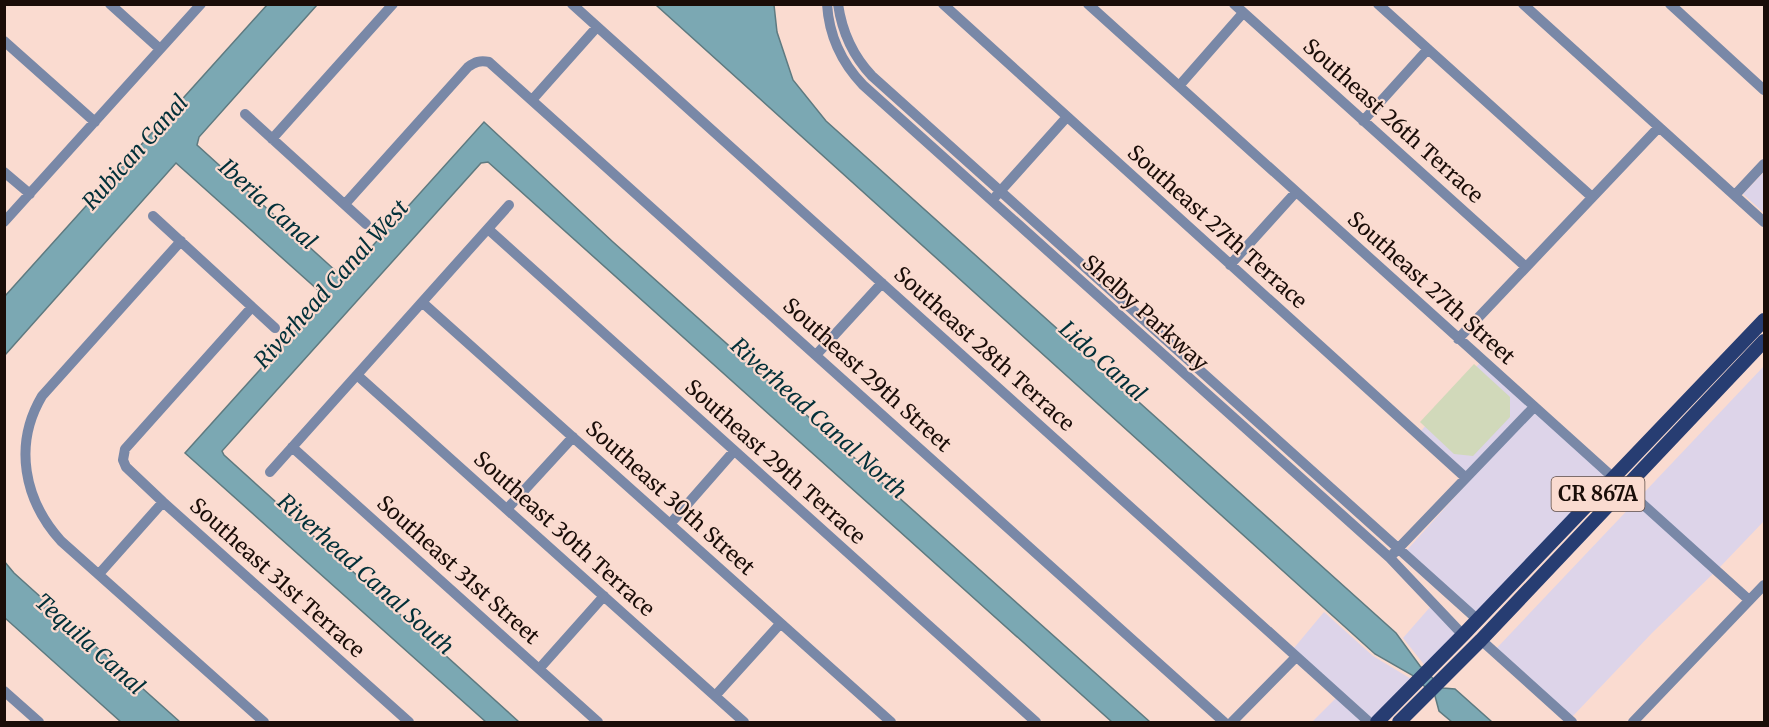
<svg xmlns="http://www.w3.org/2000/svg" width="1769" height="727" font-family="Merriweather,serif">
<style>
.commercial{fill:#ddd4e9}
.green{fill:#d1d9ba}
.water{fill:#7ba8b3;stroke:#5e7a80;stroke-width:1.5}
.lines{fill:none;stroke-linecap:round;stroke-linejoin:round}
.minor{stroke:#7988a7;stroke-width:10}
.major{stroke:#273d72;stroke-width:14}
.labels{text-anchor:middle;stroke-width:4.5;stroke-linejoin:round;paint-order:stroke}
.shield{fill:#fadbd0;stroke:#5d4b44;stroke-width:1.5}
.shield-label{font-size:20px;font-weight:bold;fill:#1a0d08}
.street-label{font-size:21px;fill:#1a0d08;stroke:#fadbd0}
.water-label{font-size:22px;font-style:italic;fill:#023039;stroke:#fadbd0}
</style>
<rect width="100%" height="100%" fill="#fadbd0"/>
<!-- commercial -->
<path class="commercial" d="M1764 172V213L1743 194Z
M1484 358 1610 473 1477 614 1406 551 1472 478 1421 431Z
M1764 366V521L1720 567 1652 633 1571 718 1493 652Z
M1431 606 1457 635 1426 667 1403 638Z
M1324 612 1373 656 1413 680 1372 722H1312L1341 693 1289 654Z"/>
<!-- green -->
<path class="green" d="M1474 364 1510 397V417L1473 456 1454 454 1420 422Z"/>
<!-- water -->
<path class="water" d="M267 5H317L199 137 197 145 338 273 342 275 349 272 484 122 613 242 1150 722H1112L488 162 481 163 222 451 224 455 519 722H486L185 453 321 302 323 298 319 291 176 163 5 355V296Z
M656 5H774L777 32 793 80 826 121 1396 633 1420 666 1443 688 1455 689 1492 722H1452L1439 711 1435 696 1412 675 1375 654Z
M4 561 14 573 64 618 180 722H121L5 618Z"/>
<g class="lines">
<!-- minor -->
<path class="minor" d="M110 4 160 49
M572 4 1369 722
M827 4C829 36 842 63 863 85L1390 558 1463 635
M838 4C842 32 853 56 872 76L1478 620
M943 4 1466 478
M1088 4 1749 600
M1234 4 1526 267
M1378 4 1592 197
M1523 4 1764 222
M1670 4 1764 90
M4 41 95 122
M1179 86 1243 13
M532 100 597 27
M245 114 366 224
M1363 121 1428 49
M272 139 393 4
M4 172 30 194
M1735 195 1764 164
M996 196 1066 118
M345 204 468 67C475 62 480 60 489 62L1224 722
M153 216 275 328
M4 222 201 4
M488 229 1036 722
M181 241 42 396C13 445 24 500 61 541L264 722
M1230 265 1296 192
M423 303 891 722
M252 307 125 449 123 460 126 467 163 502 409 722
M1458 339 1659 127
M816 355 882 283
M357 375 744 722
M292 447 598 722
M270 472 509 205
M507 509 573 437
M670 524 734 451
M1393 554 1534 407
M99 574 163 502
M1481 640 1572 722
M539 669 604 596
M4 691 39 722
M715 696 780 624
M1232 722 1296 657
M1633 722 1764 585"/>
<!-- major -->
<path class="major" d="M1377 722 1463 635 1764 320
M1399 722 1481 640 1764 341"/>
</g>
<g class="labels">
<!-- shield labels -->
<rect class="shield" x="1551.5" y="477" width="93" height="34" rx="4.5"/>
<g class="shield-label">
<text x="1598" y="501">CR 867A</text>
</g>
<!-- street labels -->
<g class="street-label">
<text transform="translate(1393 121) rotate(42)" y="7">Southeast 26th Terrace</text>
<text transform="translate(1217 227) rotate(42)" y="7">Southeast 27th Terrace</text>
<text transform="translate(1431 288) rotate(42)" y="7">Southeast 27th Street</text>
<text transform="translate(1145 313) rotate(42)" y="7">Shelby Parkway</text>
<text transform="translate(984 349) rotate(42)" y="7">Southeast 28th Terrace</text>
<text transform="translate(867 375) rotate(42)" y="7">Southeast 29th Street</text>
<text transform="translate(775 462) rotate(42)" y="7">Southeast 29th Terrace</text>
<text transform="translate(670 498) rotate(42)" y="7">Southeast 30th Street</text>
<text transform="translate(564 534) rotate(42)" y="7">Southeast 30th Terrace</text>
<text transform="translate(458 570) rotate(42)" y="7">Southeast 31st Street</text>
<text transform="translate(277 578) rotate(42)" y="7">Southeast 31st Terrace</text>
</g>
<!-- water labels -->
<g class="water-label">
<text transform="translate(135 152) rotate(-48)" y="8">Rubican Canal</text>
<text transform="translate(268 204) rotate(42)" y="8">Iberia Canal</text>
<text transform="translate(331 284) rotate(-48)" y="8">Riverhead Canal West</text>
<text transform="translate(1103 361) rotate(42)" y="8">Lido Canal</text>
<text transform="translate(819 418) rotate(42)" y="8">Riverhead Canal North</text>
<text transform="translate(366 574) rotate(42)" y="8">Riverhead Canal South</text>
<text transform="translate(90 644) rotate(42)" y="8">Tequila Canal</text>
</g>
</g>
<!-- border -->
<rect width="1769" height="727" fill="none" stroke="#1a0d08" stroke-width="12"/>
</svg>
